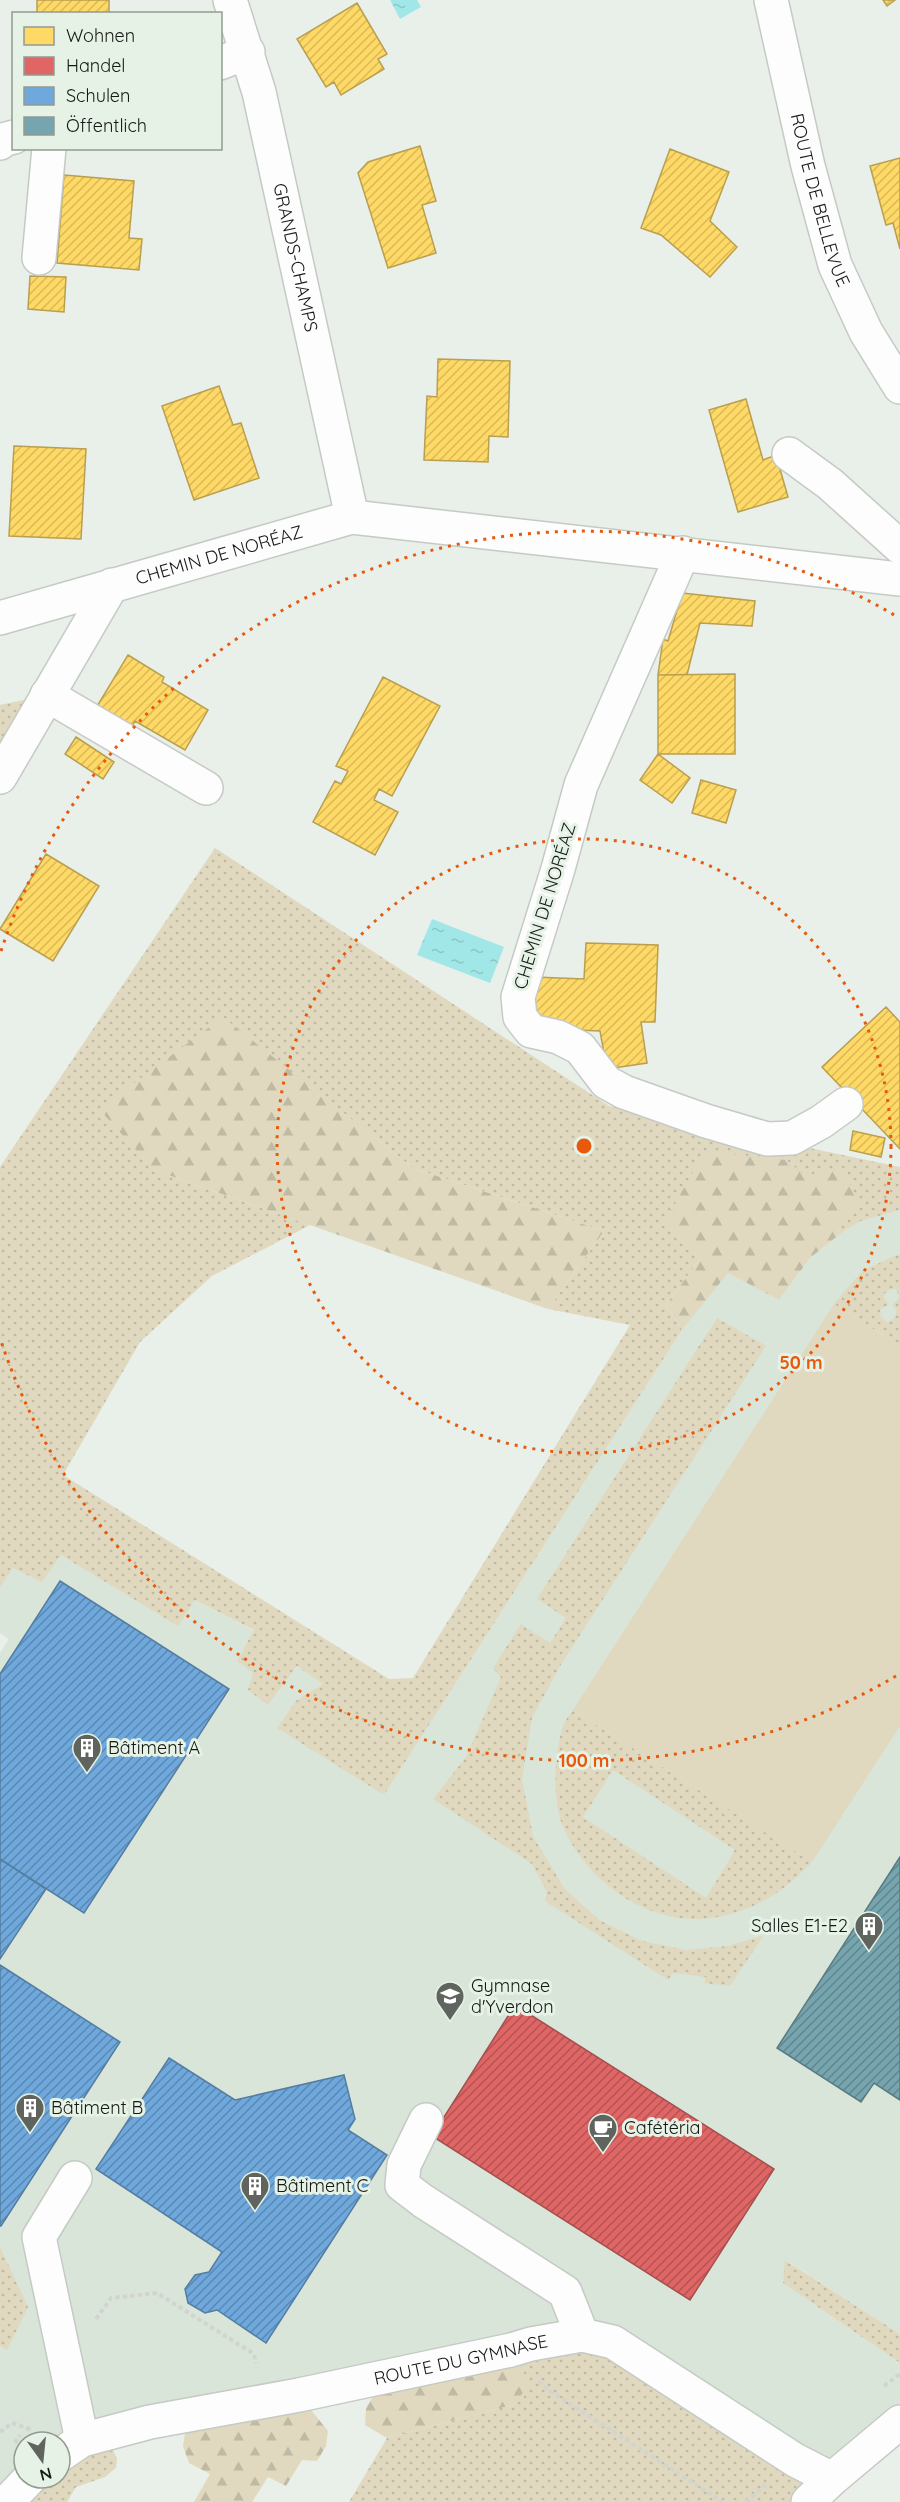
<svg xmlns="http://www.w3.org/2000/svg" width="900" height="2502" font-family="Quicksand,sans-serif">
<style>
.built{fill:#d9e5d9}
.grass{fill:url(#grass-dots);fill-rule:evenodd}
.forest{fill:url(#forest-firs)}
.garden{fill:#e0d9bf}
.water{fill:url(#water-ripples)}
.homes{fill:url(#homes-hatch);stroke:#b99f4e;stroke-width:1.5}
.shops{fill:url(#shops-hatch);stroke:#a34f4e;stroke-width:1.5}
.schools{fill:url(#schools-hatch);stroke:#547da0;stroke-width:1.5}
.public{fill:url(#public-hatch);stroke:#597b81;stroke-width:1.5}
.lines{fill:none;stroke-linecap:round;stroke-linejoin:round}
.minor-casing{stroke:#c5cac5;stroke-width:36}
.path{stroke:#d2d4d2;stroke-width:4;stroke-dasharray:4.5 3;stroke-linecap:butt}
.minor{stroke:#fcfdfc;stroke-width:33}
.ring{fill:none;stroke:#e8590c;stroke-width:3;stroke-dasharray:3 6}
.labels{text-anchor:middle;stroke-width:6;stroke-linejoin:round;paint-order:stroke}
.street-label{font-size:18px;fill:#151915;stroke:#e6f2e6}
.poi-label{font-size:18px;fill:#151915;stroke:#e6f2e6;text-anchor:start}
.centre{fill:#e8590c;stroke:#e6f2e6;stroke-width:3}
.ring-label{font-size:18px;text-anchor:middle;font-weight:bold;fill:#e8590c;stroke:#e6f2e6;stroke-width:6;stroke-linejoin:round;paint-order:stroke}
</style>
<defs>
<pattern id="grass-dots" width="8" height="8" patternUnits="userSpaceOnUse" patternTransform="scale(1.5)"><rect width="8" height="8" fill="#e0d9bf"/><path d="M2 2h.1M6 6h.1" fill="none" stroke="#bfbaa3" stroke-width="1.8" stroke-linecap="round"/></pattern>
<pattern id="forest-firs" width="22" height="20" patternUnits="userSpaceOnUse" patternTransform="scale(1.5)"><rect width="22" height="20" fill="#e0d9bf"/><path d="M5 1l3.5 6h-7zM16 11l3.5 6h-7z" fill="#bfbaa3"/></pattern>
<pattern id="water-ripples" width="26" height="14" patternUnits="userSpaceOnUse" patternTransform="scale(1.5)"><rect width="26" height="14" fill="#a2e7e8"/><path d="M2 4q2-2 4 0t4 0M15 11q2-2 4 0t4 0" fill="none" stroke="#8bc6c6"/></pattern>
<pattern id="homes-hatch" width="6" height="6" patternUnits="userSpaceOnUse" patternTransform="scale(1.5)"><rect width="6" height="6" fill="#ffd966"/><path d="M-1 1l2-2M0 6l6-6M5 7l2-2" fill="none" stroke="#daba58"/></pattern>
<pattern id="shops-hatch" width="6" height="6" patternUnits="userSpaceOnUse" patternTransform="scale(1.5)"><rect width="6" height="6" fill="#e06666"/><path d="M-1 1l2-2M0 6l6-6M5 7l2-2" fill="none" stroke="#b45353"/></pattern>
<pattern id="schools-hatch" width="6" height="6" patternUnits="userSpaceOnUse" patternTransform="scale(1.5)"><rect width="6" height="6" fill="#6fa8dc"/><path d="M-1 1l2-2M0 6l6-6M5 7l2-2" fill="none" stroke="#5a88b1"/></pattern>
<pattern id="public-hatch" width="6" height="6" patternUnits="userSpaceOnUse" patternTransform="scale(1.5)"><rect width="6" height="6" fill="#76a5af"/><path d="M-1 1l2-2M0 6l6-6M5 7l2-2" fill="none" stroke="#60868d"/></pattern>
</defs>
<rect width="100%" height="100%" fill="#e9efe9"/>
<!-- built -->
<path class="built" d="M900 1210V2334L786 2260 783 2283 900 2363V2422L832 2479 613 2342 60 2442H24V2478L0 2502V2346L8 2349 0 2247V1653L9 1639 0 1633V1588L13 1568 61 1555 178 1625 195 1600 255 1631 253 1673 268 1705 297 1666 324 1684 297 1700 384 1795 682 1330 728 1272 779 1300 810 1258 840 1234 861 1221Z"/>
<!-- grass -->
<path class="grass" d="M47 695 0 776V705Z
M215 848 609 1106 900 1167V1210L861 1221 840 1234C839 1209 805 1175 786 1160L700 1259 666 1305 682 1330 384 1795 277 1728 297 1700 323 1684 297 1666 268 1705 248 1690 253 1673 237 1661 254 1630 195 1600 178 1626 61 1555 42 1582 13 1568 0 1588V1167ZM223 1018 413 1168 604 1231 548 1309 630 1325 413 1678 389 1679 63 1475 140 1342 212 1276 310 1225 154 1170Z
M899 1254 900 1255V1346L834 1304 862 1271ZM895 1289 899 1295 897 1301 892 1305 896 1309C897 1317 894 1319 887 1322L881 1317 880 1310 889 1304 885 1300 884 1294 889 1290Z
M717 1318 766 1346 560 1666 532 1718 522 1779 533 1836 564 1888 599 1920 642 1941 686 1950 728 1946 764 1935 730 1986 704 1983 706 1977 673 1973 668 1980 545 1901 547 1892 532 1864 433 1799 466 1757 501 1677 493 1668 521 1624 550 1643 566 1618 537 1599Z
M573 1710 812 1862C785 1890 761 1907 723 1916 657 1931 591 1888 564 1829 555 1811 554 1776 557 1756 560 1737 560 1725 573 1710ZM613 1770 735 1850 706 1898 583 1817Z
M0 2247 28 2307 7 2350 0 2346Z
M785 2260 900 2334V2363L783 2283Z
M582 2335 832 2479 808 2502H349L387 2438 516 2404 511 2350Z
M105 2433 117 2459 116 2468 105 2477 76 2487 67 2502H7L30 2478H60V2455Z"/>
<!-- forest -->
<path class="forest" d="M223 1017 413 1168 604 1231 548 1309 154 1170 99 1109Z
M705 1151 786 1160 806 1176 842 1167 858 1202 839 1224 840 1234 810 1258 779 1300 728 1273 682 1330 666 1305 700 1259 664 1223Z
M511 2350 529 2382 516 2404 387 2438 365 2425 366 2408 384 2378Z
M299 2395 328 2431 326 2446 317 2461 302 2460 286 2486 268 2477 252 2502H194L210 2474 189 2463 183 2446 188 2415Z"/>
<!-- garden -->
<path class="garden" d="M834 1304 900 1346V1726L812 1862 573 1710Z"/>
<!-- water -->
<path class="water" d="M390 0H417L421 7 400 19Z
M432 919 504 947 490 983 417 955Z"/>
<!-- homes -->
<path class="homes" d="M37 0H109V14H37Z
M883 0H895L887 6Z
M357 3 387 54 378 59 384 69 341 95 334 82 326 87 297 39Z
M420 146 436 201 422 205 436 253 388 268 358 173 368 162Z
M670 149 729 172 710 221 737 247 710 277 661 235 641 228Z
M900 158V249L893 223 886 225 870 166Z
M64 175 134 181 129 238 142 239 139 270 57 263Z
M30 276 66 277 64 312 28 309Z
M438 359 510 361 508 437 489 436 488 462 424 460 427 396 437 397Z
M219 386 233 425 241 423 259 478 194 500 162 406Z
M746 399 763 460 776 455 788 497 738 512 709 410Z
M14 446 86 449 81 539 9 536Z
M682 593 755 601 752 626 700 623 687 675H658L663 639 668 641Z
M128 655 164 677 162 682 208 710 185 750 135 721 131 728 96 708Z
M735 674V754H658V675Z
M383 677 440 706 392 796 379 789 374 800 398 812 375 855 313 822 335 781 341 784 348 771 336 766Z
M76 737 114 762 103 779 65 754Z
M658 754 690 778 672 803 640 780Z
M701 780 736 790 726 823 692 813Z
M46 854 99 886 53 961 0 929Z
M586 943 658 945 655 1022H641L647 1063 607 1069 600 1031 533 1028 535 977 584 979Z
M886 1007 900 1022V1149L822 1067Z
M853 1131 885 1138 881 1157 850 1150Z"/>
<!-- shops -->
<path class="shops" d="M515 2005 774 2169 690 2300 432 2136Z"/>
<!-- schools -->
<path class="schools" d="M60 1581 229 1689 84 1913 0 1859V1674Z
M0 1859 46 1889 0 1959Z
M0 1965 120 2042 1 2226H0Z
M169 2058 235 2100 344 2075 355 2119 348 2130 387 2155 266 2343 217 2310 205 2313 188 2303 185 2289 195 2275 209 2272 222 2252 96 2169Z"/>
<!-- public -->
<path class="public" d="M900 1857V2100L874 2083 861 2102 777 2048Z"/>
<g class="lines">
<!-- minor casing -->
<g class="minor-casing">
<g id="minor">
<path id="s1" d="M230 0 259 92 352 517"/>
<path id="s2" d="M771 0 808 166 835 265 866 332 900 387"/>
<path d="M220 63 248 52"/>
<path d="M0 143 2 140 14 137"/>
<path d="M39 258 49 148"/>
<path d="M789 454 830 484 900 547"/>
<path d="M683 553 581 785 558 869 518 997 520 1017 531 1031 558 1037 580 1048 606 1082 624 1092 706 1121 767 1139 792 1138 821 1122 846 1104"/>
<path id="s3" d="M0 618 352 517 900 579"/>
<path d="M47 695 206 788"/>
<path d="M0 777 112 585"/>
<path d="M426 2120 404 2165 402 2185 423 2201 565 2292 582 2335"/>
<path d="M75 2178 39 2237 82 2440"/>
<path id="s4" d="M60 2455 82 2440 150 2422 299 2395 511 2350 531 2344 582 2335 613 2342 795 2460 832 2479"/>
<path d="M7 2502 30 2478"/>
<path d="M808 2502 832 2479 900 2422"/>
</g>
</g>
<!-- path -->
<path class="path" d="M96 2319 111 2298 157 2293 254 2354 256 2363
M539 2381 542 2386 723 2502
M884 2386 900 2374
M0 2432 12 2423 32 2430
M15 2443 20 2435
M746 2502 766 2485"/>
<!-- minor -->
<use href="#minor" class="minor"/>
</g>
<!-- distance rings -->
<g class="ring">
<circle cx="584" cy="1146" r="307"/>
<path d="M896 1676A615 615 0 0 1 1 1341M1 951A615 615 0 0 1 896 616"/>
</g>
<!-- icons -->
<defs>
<g id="building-pin" transform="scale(1.5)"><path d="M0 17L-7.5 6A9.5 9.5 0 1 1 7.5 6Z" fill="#5f645f" stroke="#e6f2e6"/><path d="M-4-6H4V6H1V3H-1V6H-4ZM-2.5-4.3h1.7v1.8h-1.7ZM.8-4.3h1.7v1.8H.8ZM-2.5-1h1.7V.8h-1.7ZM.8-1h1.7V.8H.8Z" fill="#fff"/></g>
<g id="school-pin" transform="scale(1.5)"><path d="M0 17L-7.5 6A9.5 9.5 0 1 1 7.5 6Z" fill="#5f645f" stroke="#e6f2e6"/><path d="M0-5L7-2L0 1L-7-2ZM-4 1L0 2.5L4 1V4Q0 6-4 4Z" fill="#fff"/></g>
<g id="cafe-pin" transform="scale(1.5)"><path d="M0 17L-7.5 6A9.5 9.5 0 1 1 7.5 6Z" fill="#5f645f" stroke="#e6f2e6"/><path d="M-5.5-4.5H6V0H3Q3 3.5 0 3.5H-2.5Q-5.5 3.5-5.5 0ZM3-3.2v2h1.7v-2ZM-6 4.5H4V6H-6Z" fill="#fff"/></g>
</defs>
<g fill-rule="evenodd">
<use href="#building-pin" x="87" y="1748"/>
<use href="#building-pin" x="869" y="1926"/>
<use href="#school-pin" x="450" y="1996"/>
<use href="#building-pin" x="30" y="2108"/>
<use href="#cafe-pin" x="603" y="2128"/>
<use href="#building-pin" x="255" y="2186"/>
</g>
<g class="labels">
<!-- street labels -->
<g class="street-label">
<text dy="6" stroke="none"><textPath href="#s2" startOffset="206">ROUTE DE BELLEVUE</textPath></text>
<text dy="6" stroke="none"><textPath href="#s1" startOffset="266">GRANDS-CHAMPS</textPath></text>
<text dy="6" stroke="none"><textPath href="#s3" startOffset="228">CHEMIN DE NORÉAZ</textPath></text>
<text transform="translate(545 906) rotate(-73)" y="6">CHEMIN DE NORÉAZ</text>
<text dy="6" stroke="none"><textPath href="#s4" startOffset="414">ROUTE DU GYMNASE</textPath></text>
</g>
<!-- poi labels -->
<g class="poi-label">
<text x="108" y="1754">Bâtiment A</text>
<text x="848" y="1932" text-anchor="end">Salles E1-E2</text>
<text x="471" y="1992">Gymnase<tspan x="471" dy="21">d'Yverdon</tspan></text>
<text x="51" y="2114">Bâtiment B</text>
<text x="624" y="2134">Cafétéria</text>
<text x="276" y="2192">Bâtiment C</text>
</g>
</g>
<circle cx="584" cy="1146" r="9" class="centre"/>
<g class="ring-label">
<text x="801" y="1369">50 m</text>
<text x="584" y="1767">100 m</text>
</g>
<!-- legend -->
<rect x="12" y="12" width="210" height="138" fill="#e6f2e6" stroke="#929b92" stroke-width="1.5"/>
<rect x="24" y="27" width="30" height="18" fill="#ffd966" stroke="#929b92" stroke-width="1.5"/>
<text x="66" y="42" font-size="18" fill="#151915">Wohnen</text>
<rect x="24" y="57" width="30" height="18" fill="#e06666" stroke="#929b92" stroke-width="1.5"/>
<text x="66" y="72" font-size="18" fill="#151915">Handel</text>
<rect x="24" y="87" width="30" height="18" fill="#6fa8dc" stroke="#929b92" stroke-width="1.5"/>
<text x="66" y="102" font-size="18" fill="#151915">Schulen</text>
<rect x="24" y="117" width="30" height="18" fill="#76a5af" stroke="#929b92" stroke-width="1.5"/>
<text x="66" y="132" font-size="18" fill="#151915">Öffentlich</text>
<!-- north arrow -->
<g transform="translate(42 2460) rotate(165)"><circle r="28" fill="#e6f2e6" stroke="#929b92" stroke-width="1.5"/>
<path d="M0-4.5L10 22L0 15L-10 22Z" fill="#5f645f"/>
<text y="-9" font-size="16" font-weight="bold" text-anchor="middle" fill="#151915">N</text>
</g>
</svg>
